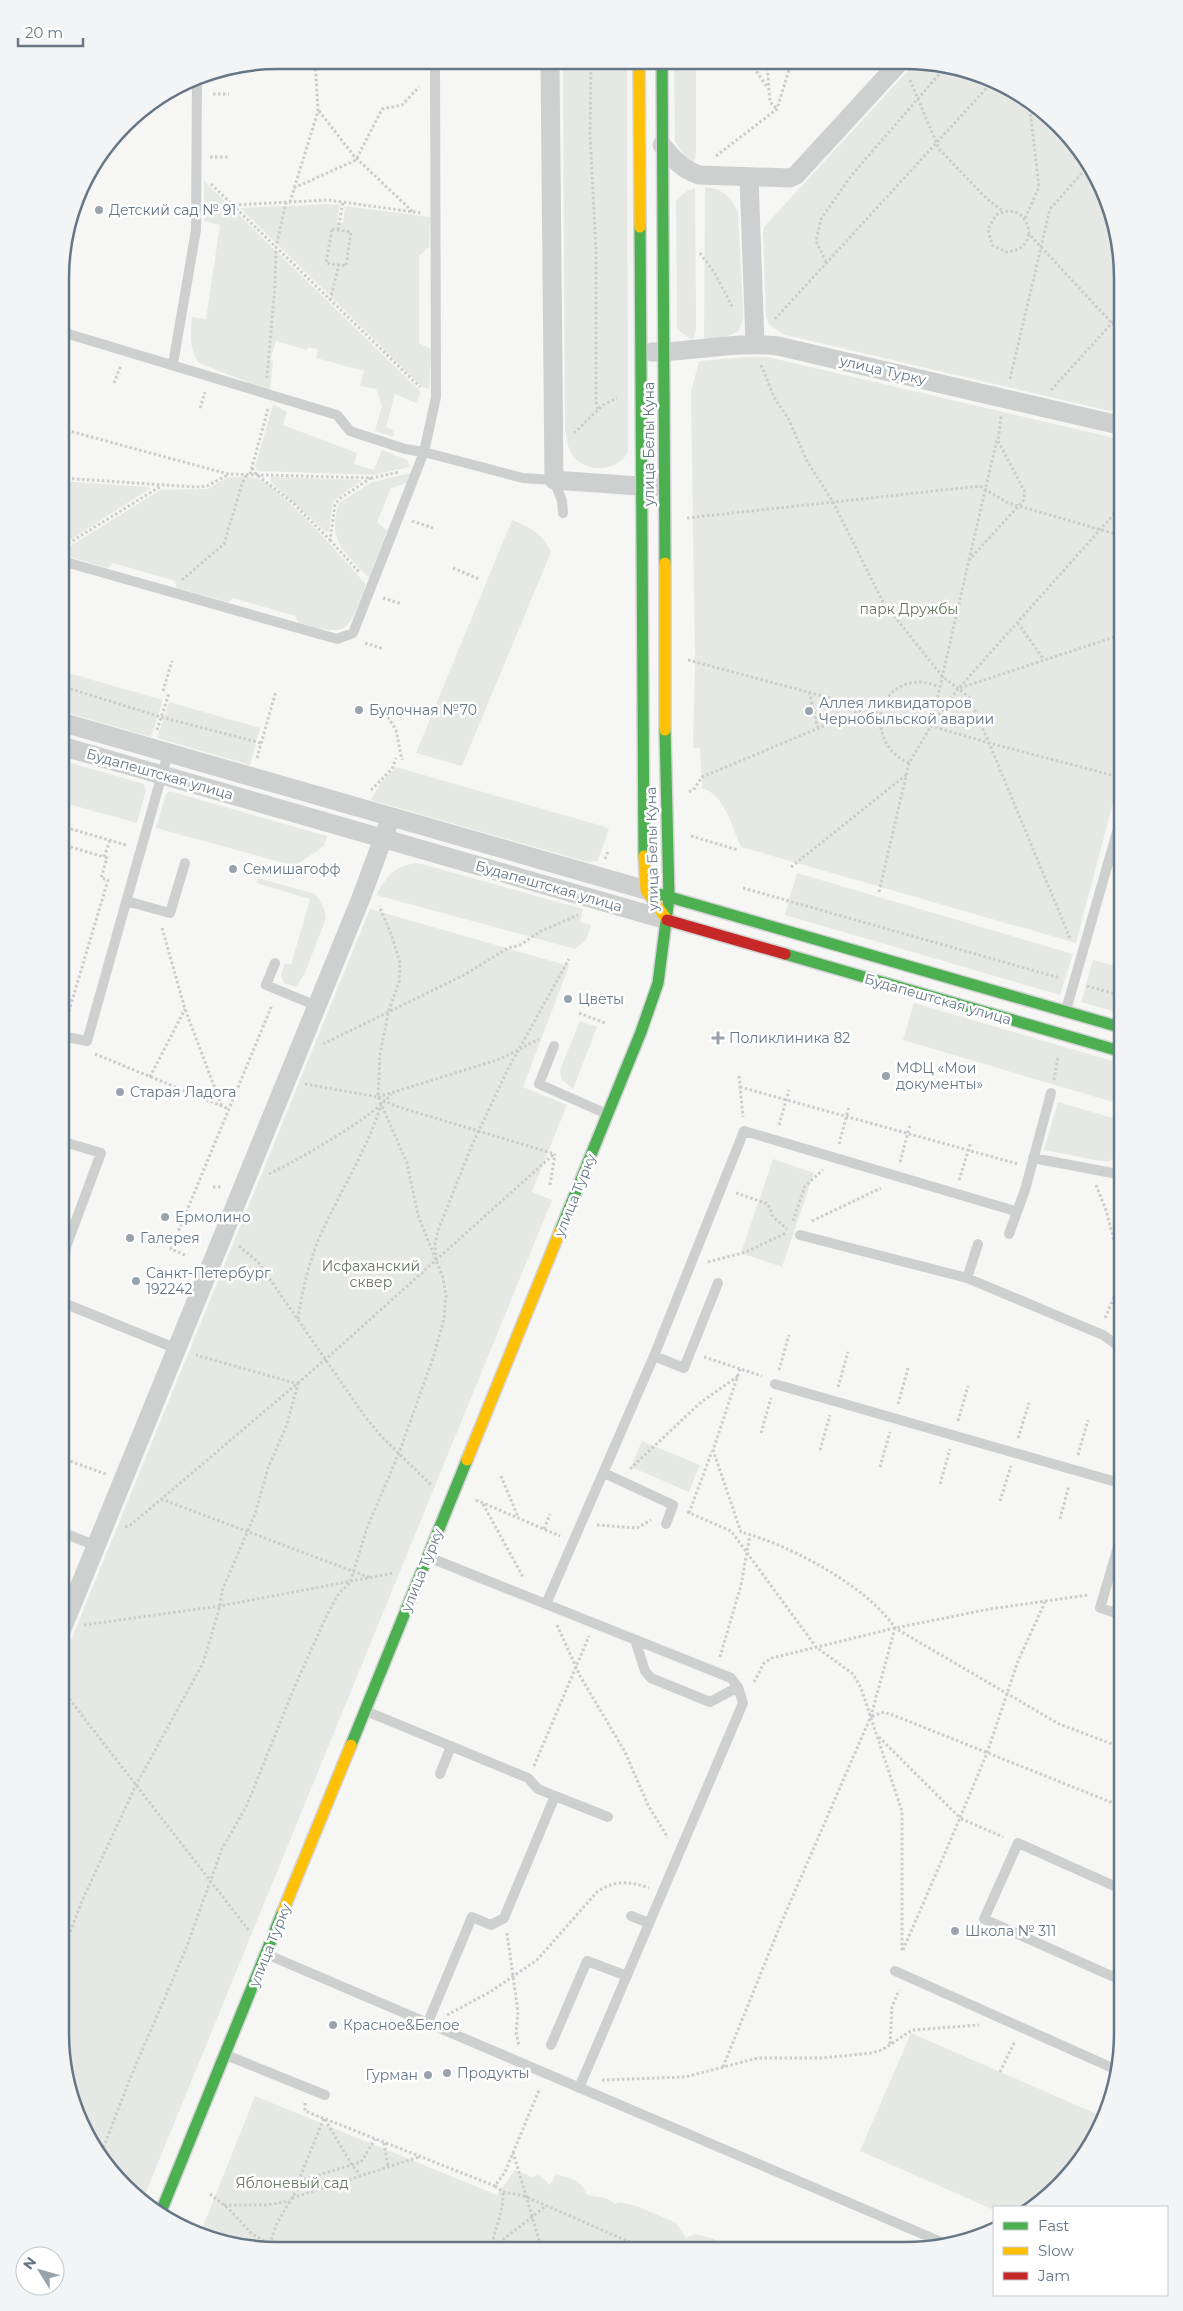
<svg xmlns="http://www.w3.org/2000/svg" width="1183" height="2311" font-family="Montserrat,sans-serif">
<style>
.green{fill:#e6e9e3}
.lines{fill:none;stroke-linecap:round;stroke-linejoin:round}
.fast-casing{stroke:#d3d4d5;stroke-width:14}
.slow-casing{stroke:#d3d4d5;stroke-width:14}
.jam-casing{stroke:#d3d4d5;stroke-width:14}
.path{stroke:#cccccd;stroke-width:3;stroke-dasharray:2.5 2.5;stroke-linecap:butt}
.lane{stroke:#ced0d0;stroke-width:10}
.street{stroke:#ced0d0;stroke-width:19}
.fast{stroke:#4caf50;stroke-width:11}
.slow{stroke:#ffc107;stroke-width:11}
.jam{stroke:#c62828;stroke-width:11}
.poi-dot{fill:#98a3ad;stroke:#fff;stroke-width:2}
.labels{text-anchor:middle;stroke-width:5;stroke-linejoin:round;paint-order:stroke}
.poi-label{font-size:14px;fill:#657786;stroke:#fff;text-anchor:start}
.street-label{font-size:14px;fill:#657786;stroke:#fff}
.park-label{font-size:14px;fill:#657860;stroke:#fff}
.rim{fill:none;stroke:#657786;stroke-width:2.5}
</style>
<rect width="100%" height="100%" fill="#f6f6f5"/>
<!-- green -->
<path class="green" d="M563 62H627L628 452C618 472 588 473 574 457 567 449 567 439 565 430Z
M674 62 696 63V153L694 162 685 157 675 142Z
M914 64H947L1001 82 1049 114 1086 157 1112 208 1123 278V409L1110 411 782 334 770 325 766 317 763 232 764 227Z
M204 181 421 392 416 403 395 394 386 427 393 430 394 437 375 431 382 406 376 389 360 386 364 371 316 358 318 349 308 347 307 350 276 341 270 360 273 361 270 391 199 363C189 349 190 334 192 317L206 319 220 225 204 221Z
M705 187C722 189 731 196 738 212L743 308V320L739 331 729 336 704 339Z
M695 188 696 304V330L693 341 677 329 676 200 687 191Z
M328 204 340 205 337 222 343 223 345 206 430 217 429 247 419 256V343L431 349 429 389 422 387 333 299 330 294 329 295 240 208Z
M746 357H768L1123 440V765L1076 943 741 847C732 827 725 795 702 788L700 748H693L695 661 691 392 699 361Z
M273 404 287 412 283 425 357 453 354 464 374 470 382 450 407 460 410 467 373 475 258 471 255 467Z
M410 473 407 483 391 488 377 522 387 531 369 578C345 552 326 541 339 503L372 482Z
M229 477C237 477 248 476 256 478 279 485 347 563 366 584 348 631 351 638 299 623L295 616 233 598 228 602 177 588 175 581 113 563 108 568 62 555V551L160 490 207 489Z
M271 477 361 480V481L333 501 329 530 326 532 270 481Z
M62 481 149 487 151 488 62 545Z
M512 520C530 527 543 534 551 552L462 766 416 753Z
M61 671 163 700 151 737 61 711Z
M169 702 260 728 250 765 157 738Z
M61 760 144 784 146 790 137 823 61 802Z
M396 767 609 828 598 861 587 862 371 800 381 783Z
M169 791 327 836 324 846 295 866 156 828 165 796Z
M415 863 422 864 583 909 580 922 591 925 586 940 575 949 376 895C388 875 392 868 415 863Z
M797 873 1073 954 1060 995 785 915Z
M258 878 315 894C321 901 325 909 326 918L305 973 296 987 284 983 281 975 285 963 291 965 310 899 256 883Z
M370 909 569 966 523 1087 567 1105 532 1192 552 1200 142 2202 134 2197 97 2154 71 2103 60 2033V1667Z
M1093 960 1123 968V1014L1081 1002Z
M914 1003 1123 1064V1105L903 1040Z
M580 1021 597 1027 573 1089 562 1080 560 1070Z
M1058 1102 1123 1121V1153L1109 1161H1100L1044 1150Z
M773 1159 814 1173 782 1267 741 1253Z
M642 1441 700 1465 689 1492 631 1467Z
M911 2033 1106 2118 1078 2166 1034 2207H994V2210L860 2151Z
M255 2096 497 2195 515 2170 532 2177 539 2175 550 2185 556 2174C568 2178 583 2180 586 2194 597 2199 605 2194 615 2204L619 2202 637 2206 676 2223 686 2238 695 2234 714 2239 718 2250 249 2249 200 2234Z"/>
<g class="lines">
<!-- fast casing -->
<g class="fast-casing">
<path id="fast" d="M662 62 665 563
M640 227 644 856
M652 892 1123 1028
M785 954 1123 1052
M560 1231 641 1032 658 983 669 898 665 730
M351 1745 467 1460
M160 2214 283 1911"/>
</g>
<!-- slow casing -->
<g class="slow-casing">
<path id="slow" d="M639 62 640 227
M665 563V730
M644 856 646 890 667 920
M467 1460 560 1231
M283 1911 351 1745"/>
</g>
<!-- jam casing -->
<g class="jam-casing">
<path id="jam" d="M667 920 785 954"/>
</g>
<!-- path -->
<path class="path" d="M591 62 590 135 596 250V402L598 409
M751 63 767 87
M767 63 770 102 777 109
M910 80 939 149 986 198 1003 211
M213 94H229
M319 111 354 156 413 212
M716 156 777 109 791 63
M210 157H230
M211 184 420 387
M294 188 356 160 382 109 402 105 419 87
M290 202 318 111 315 60
M234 205 328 200 421 213
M1025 218 1039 187 1029 101
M332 229 351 232 346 266 326 263Z
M338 230 343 202
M1029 234C1026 246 1019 251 1006 252L992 245 988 229 996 215C1013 206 1028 214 1029 234L1123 335
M700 253 714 272 733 308
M826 262 816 241 821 219 851 176 948 64
M330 300 339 265
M775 319 994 80
M761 365 774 397 789 420 807 461 833 502 883 602 942 676 969 697 989 743 1123 778
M267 378 275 285 276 247 286 202
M1010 379 1050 209 1090 164
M114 383 121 365
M1051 390 1123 311
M200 408 205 392
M62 429 228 474 372 478 399 472
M574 433 603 405 617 398
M252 468 256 474 292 502 330 540 335 505 339 499 371 478
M250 474 268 409
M62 478 195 487 207 486 228 475
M687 518 980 486 1008 503 1123 536
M412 521 433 528
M330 540 360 573
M64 546 161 486
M969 560 997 439
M453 568 479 579
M182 580 224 544 242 484 247 474
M383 598 402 604
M1018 623 1044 660
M365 643 384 649
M61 647 68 630
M688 660 849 703 880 714
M61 686 161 717 261 743
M960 688 1123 634
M163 691 172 661
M809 692 818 728
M388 717 396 730 402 760
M157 730 169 693
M257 758 276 691
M909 763C867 745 872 683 920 682 927 682 933 685 939 687
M371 790 392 769 396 758
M689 792 694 789 702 777 864 709
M61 826 126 845
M691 836 738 850
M61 844 104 857 110 840
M605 859 608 851
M791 867 906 775
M743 888 1060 978
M879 892 909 763 931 726 969 560 1023 501 1025 492 998 441 1001 416
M162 928 185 1009 222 1107
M1070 938 989 743 931 726 958 689 1123 504
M1087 986 1123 996
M579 1013 605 1023
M66 1021 108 880 101 878 107 858 104 857
M323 1044 464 975 508 948 520 945 541 931 578 915
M95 1054 229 1109
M739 1076 743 1117
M150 1077 185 1009
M1054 1080 1058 1057
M305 1084 378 1097 395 1106 555 1154
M740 1087 1018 1164
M378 1097 500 1059 539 1039
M779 1125 789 1090
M839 1144 849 1107
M900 1162 910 1125
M269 1174C296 1161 376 1116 391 1094
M959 1180 971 1142
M550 1185 555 1154
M1096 1185 1106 1210 1123 1275
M213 1187H221
M736 1193 768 1204 773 1217 787 1229
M793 1221 805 1186 823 1170
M812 1221 881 1188
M239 1246 258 1262 366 1418 384 1439 432 1486
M185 1255 171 1249 272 1005
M436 1255 435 1243 439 1228 472 1145 508 1069 569 959
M708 1262 746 1252 786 1233
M1105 1318 1123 1277
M298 1319C302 1292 308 1266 318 1241 338 1194 366 1153 381 1105
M704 1357 762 1376
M740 1369 713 1450 741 1532C790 1545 867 1586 895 1628L1059 1724 1123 1748
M779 1370 789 1335
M838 1387 848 1352
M898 1404 908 1368
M958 1421 968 1386
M761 1433 771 1398
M1018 1438 1029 1403
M820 1450 830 1415
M1078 1455 1088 1420
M61 1458 106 1474
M880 1467 890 1432
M630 1469 700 1403 738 1376
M501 1476 518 1517
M940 1484 950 1449
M161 1499 371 1578
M476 1500 560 1536
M1000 1501 1011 1466
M483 1504 523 1577
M687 1512 731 1531 816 1647 853 1674 861 1688 902 1811V1951
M689 1513 712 1451
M1060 1519 1069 1485
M597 1525 637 1528 651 1520
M125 1527 132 1524 326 1359 554 1154
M544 1529 550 1514
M84 1625 220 1606 394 1573
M557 1625 580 1676 625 1752 648 1805 668 1838
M720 1657 741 1585 750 1535
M60 1676 68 1652
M754 1682 764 1663 772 1658 895 1628 990 1609 1088 1595
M60 1687 250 1932
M872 1716 884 1712 898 1717 1123 1807
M879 1737 960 1818 987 1753 1018 1661 1045 1602
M534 1766 589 1636
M507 1933 518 2012 516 2032 519 2046
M903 1950 960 1818 1003 1837
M60 1960 81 1903 136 1785 203 1663 220 1606 222 1591 255 1514 268 1468 286 1427 298 1384 196 1355
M447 2015 490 1992 537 1960 597 1892C614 1880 630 1881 649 1888
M890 2044 892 2007 899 1990
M723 2067 782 1921 871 1716 895 1628
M1000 2072 1015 2041
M602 2080 685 2077 758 2058H822L871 2053 882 2050 912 2030 979 2025
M305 2103V2111L495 2186 505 2172 540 2088
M384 2143 388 2166
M513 2152 542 2250
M100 2157 129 2081 185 1951 222 1849 247 1805 294 1688 327 1615 339 1593 350 1583 367 1528 399 1453 433 1358 444 1319 446 1296 443 1278 418 1215 407 1163 378 1097 380 1054 389 1010 399 982 400 963 392 936 379 906
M299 2181 361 2162 375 2139
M495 2186 503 2192 524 2196 648 2250
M210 2194 229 2209 252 2234 279 2249
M292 2198 419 2157
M224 2205H267L290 2201
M268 2249 277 2223 298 2188 300 2177 324 2118 352 2165 360 2175
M491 2249 546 2206
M491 2249C494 2230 504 2212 503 2192"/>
<!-- lane -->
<path class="lane" d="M62 332 337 415 350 431 405 449 424 452 523 478 554 480 562 501 563 513
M173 364 196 230 197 76
M62 561 337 639 353 633 424 452 436 397 435 61
M126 901 170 913 185 863
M275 963 266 985 317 1006
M1066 1010 1123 811
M61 1036 87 1041 168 753
M554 1046 539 1084 607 1114
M1033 1158 1123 1175
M1009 1234 1025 1190 1051 1093
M800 1235 967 1278 1103 1335 1123 1349
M61 1246 66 1247 101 1153 61 1141
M967 1278 978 1244
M61 1291 66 1247
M61 1302 177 1349
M654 1356 684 1368 718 1283
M775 1384 1123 1484
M604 1473 673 1505 666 1524
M61 1532 97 1546
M428 1557 731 1678 738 1687 743 1703 579 2088
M546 1604 654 1356 744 1131 1015 1211
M1123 1615 1100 1608 1123 1530
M635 1640 645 1671 651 1678 710 1702 738 1687
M366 1711 528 1778 538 1789 555 1796
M440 1774 451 1746
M631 1916 649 1923
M266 1954 946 2244
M1123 1963 1116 1978 984 1919 1018 1843 1123 1890
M895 1971 1117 2070
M428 2022 472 1917 491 1925 504 1918 555 1796 608 1817
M551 2045 587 1961 627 1976
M226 2055 325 2095"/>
<!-- street -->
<path class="street" d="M550 62 554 480 653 487
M662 145C673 159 682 169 699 175L790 178 796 175 898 64
M749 178 755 343
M652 352C694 352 736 341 778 346L1123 426
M61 722 646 890
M61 746 667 920
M60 1634 361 898 391 817"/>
<!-- fast -->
<use href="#fast" class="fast"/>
<!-- slow -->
<use href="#slow" class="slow"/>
<!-- jam -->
<use href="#jam" class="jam"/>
</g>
<!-- markers -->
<g class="poi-dot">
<circle cx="99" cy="210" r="5"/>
<circle cx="359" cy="710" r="5"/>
<circle cx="809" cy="711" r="5"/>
<circle cx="233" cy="869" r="5"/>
<circle cx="568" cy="999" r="5"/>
<path d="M715.5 1030.5h5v5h5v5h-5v5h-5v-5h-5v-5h5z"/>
<circle cx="886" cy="1076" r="5"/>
<circle cx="120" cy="1092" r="5"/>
<circle cx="165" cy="1217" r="5"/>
<circle cx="130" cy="1238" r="5"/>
<circle cx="136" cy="1281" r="5"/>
<circle cx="955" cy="1931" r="5"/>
<circle cx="333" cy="2025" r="5"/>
<circle cx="447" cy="2073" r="5"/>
<circle cx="428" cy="2075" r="5"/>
</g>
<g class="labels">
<!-- poi labels -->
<g class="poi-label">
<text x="109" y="215">Детский сад № 91</text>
<text x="819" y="708">Аллея ликвидаторов<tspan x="819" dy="16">Чернобыльской аварии</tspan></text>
<text x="369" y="715">Булочная №70</text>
<text x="243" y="874">Семишагофф</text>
<text x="578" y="1004">Цветы</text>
<text x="729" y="1043">Поликлиника 82</text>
<text x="896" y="1073">МФЦ «Мои<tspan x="896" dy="16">документы»</tspan></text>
<text x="130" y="1097">Старая Ладога</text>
<text x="175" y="1222">Ермолино</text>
<text x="140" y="1243">Галерея</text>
<text x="146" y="1278">Санкт-Петербург<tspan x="146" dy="16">192242</tspan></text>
<text x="965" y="1936">Школа № 311</text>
<text x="343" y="2030">Красное&amp;Белое</text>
<text x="457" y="2078">Продукты</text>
<text x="418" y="2080" text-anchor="end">Гурман</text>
</g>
<!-- street labels -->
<g class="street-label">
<text transform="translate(883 370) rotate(13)" y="5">улица Турку</text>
<text transform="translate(649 444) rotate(-90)" y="5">улица Белы Куна</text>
<text transform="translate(160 774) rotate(16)" y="5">Будапештская улица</text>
<text transform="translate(652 849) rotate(-91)" y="5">улица Белы Куна</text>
<text transform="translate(549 886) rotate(16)" y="5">Будапештская улица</text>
<text transform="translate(938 999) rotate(16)" y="5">Будапештская улица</text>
<text transform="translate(575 1195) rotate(-68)" y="5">улица Турку</text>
<text transform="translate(422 1570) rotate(-68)" y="5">улица Турку</text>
<text transform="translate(270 1945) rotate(-68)" y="5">улица Турку</text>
</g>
<!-- park labels -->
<g class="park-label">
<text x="909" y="614">парк Дружбы</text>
<text x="371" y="1271">Исфаханский<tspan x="371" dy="16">сквер</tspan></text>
<text x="292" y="2188">Яблоневый сад</text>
</g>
</g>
<!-- crop -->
<path d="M0 0H1183V2311H0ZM278 69H905A209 209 0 0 1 1114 278V2033A209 209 0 0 1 905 2242H278A209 209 0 0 1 69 2033V278A209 209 0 0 1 278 69Z" fill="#f3f4f5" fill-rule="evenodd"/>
<path class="rim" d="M278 69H905A209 209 0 0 1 1114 278V2033A209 209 0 0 1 905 2242H278A209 209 0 0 1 69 2033V278A209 209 0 0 1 278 69Z"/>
<!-- legend -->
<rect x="993" y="2206" width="175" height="90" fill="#ffffff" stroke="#c1c9cf"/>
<rect x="1003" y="2222" width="25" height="8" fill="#4caf50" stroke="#c1c9cf"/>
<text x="1038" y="2231" font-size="15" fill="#657786">Fast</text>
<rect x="1003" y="2247" width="25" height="8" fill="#ffc107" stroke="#c1c9cf"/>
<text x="1038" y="2256" font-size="15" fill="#657786">Slow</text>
<rect x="1003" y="2272" width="25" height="8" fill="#c62828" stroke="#c1c9cf"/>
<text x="1038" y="2281" font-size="15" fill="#657786">Jam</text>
<!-- north arrow -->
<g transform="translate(40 2271) rotate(307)"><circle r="24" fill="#ffffff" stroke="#c1c9cf"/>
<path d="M0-4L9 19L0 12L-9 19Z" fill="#98a3ad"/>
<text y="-8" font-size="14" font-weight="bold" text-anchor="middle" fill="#657786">N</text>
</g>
<!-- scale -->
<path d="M18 38v8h65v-8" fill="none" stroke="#657786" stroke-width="2.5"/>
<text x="25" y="38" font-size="15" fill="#657786" stroke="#ffffff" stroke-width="4" paint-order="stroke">20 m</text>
</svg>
